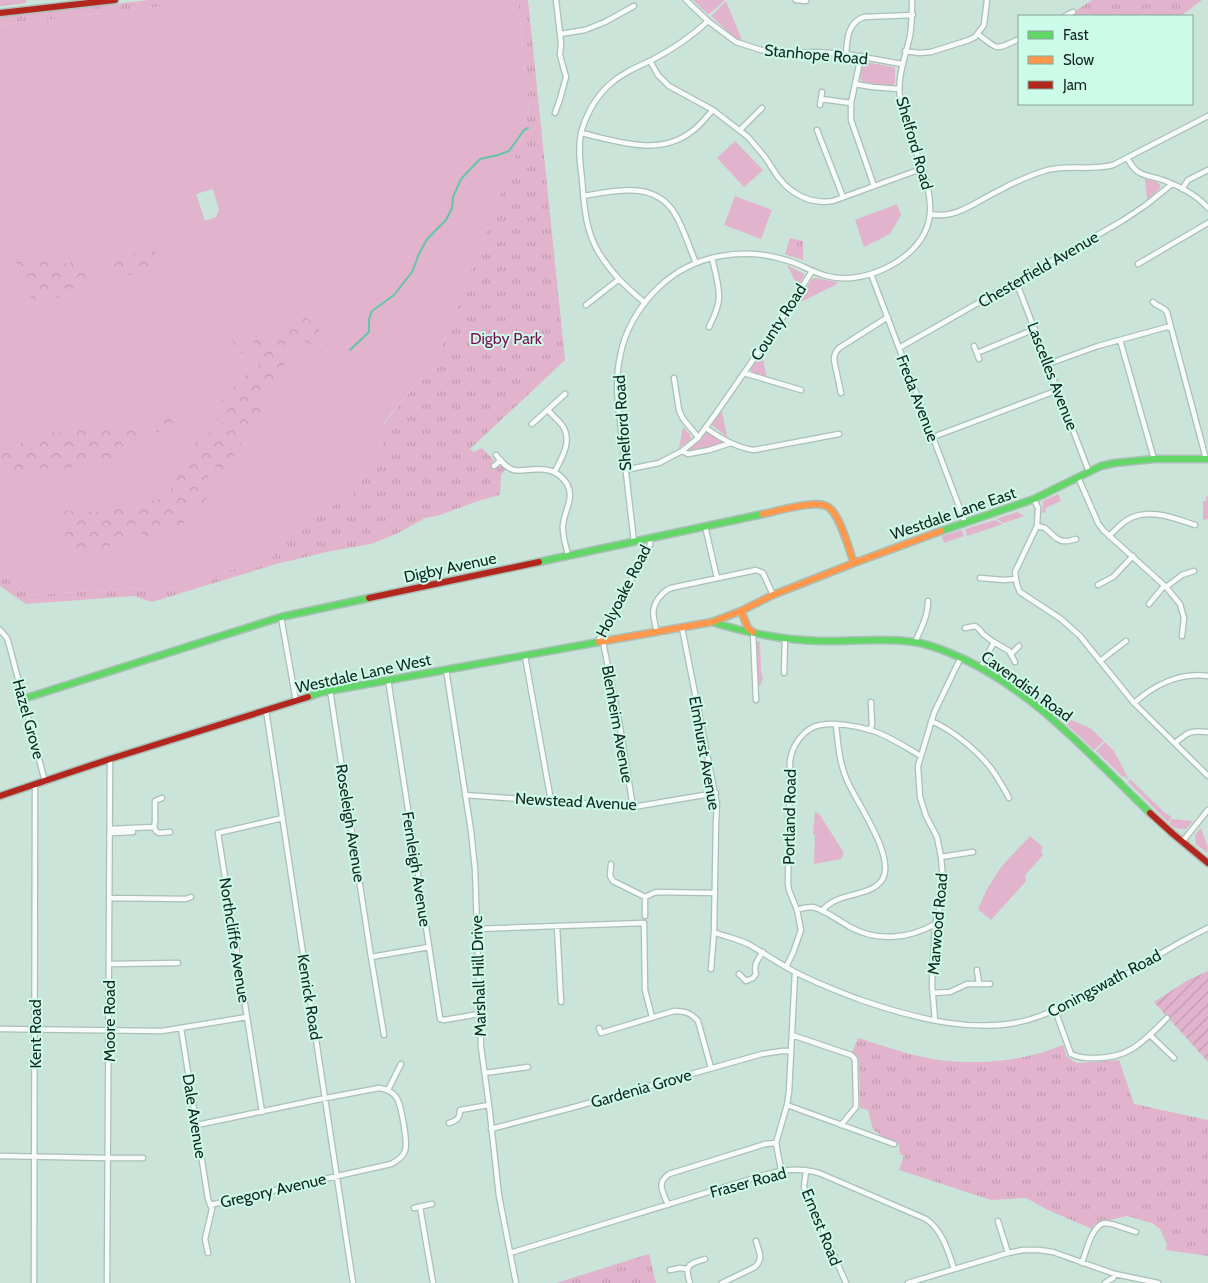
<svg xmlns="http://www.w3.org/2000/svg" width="1208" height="1283" font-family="Cabin,sans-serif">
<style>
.grass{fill:#e2b3cd;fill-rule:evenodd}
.forest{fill:url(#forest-crowns)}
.park{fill:url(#park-tufts)}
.garden{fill:url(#garden-furrows)}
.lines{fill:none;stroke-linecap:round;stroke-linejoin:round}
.stream{stroke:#62c7a7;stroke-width:2}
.street-casing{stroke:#aabfb6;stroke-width:7}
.fast-casing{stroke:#aabfb6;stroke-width:9}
.slow-casing{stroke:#aabfb6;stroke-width:9}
.jam-casing{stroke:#aabfb6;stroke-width:9}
.street{stroke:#f7fbf9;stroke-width:4.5}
.fast{stroke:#63d668;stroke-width:6}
.slow{stroke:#ff974d;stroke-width:6}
.jam{stroke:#b3261e;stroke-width:6}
.labels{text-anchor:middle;stroke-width:4;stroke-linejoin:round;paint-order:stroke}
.street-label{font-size:16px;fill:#14261f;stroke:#cdfbe9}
.park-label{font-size:16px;fill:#790f52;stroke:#cdfbe9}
</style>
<defs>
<pattern id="forest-crowns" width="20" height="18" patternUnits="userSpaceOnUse" patternTransform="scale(1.25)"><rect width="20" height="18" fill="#e2b3cd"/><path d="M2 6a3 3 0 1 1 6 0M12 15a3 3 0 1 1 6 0" fill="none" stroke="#c19ab0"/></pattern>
<pattern id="park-tufts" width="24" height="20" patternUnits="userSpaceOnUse" patternTransform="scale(1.25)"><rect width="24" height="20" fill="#e2b3cd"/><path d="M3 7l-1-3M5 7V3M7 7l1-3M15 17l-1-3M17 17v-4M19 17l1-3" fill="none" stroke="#c19ab0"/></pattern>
<pattern id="garden-furrows" width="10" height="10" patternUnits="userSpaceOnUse" patternTransform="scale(1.25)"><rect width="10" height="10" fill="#e2b3cd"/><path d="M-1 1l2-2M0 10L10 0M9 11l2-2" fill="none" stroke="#c19ab0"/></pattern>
</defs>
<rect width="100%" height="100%" fill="#cae4d9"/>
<!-- grass -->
<path class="grass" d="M215 0H518L529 111 523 124V136L437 359 383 424V445L353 495 270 539 275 557 159 592 140 588 28 595 0 572V25ZM213 189 219 210 216 217 205 221 196 194Z
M693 0H725L709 14H708Z
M726 1 742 40 734 37 711 16Z
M865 62 894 67 895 69V83L892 86 863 82 860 78 863 64Z
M735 141 763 170 744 187 717 158Z
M1145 179 1157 182 1160 185V188L1147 200Z
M735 196 772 210 761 239 724 225Z
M897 204 901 215 890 234 864 247 855 220Z
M787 265 804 274V276L798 287Z
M815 278 836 282 837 284 799 303 798 302 811 280Z
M762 353 767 379 752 374 751 372V369Z
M722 411 727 436V437L712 425 713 422Z
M683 427 690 435 691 439 679 448Z
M707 432 723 442 721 445 702 450 688 451Z
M1058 494 1061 501 1045 508 1046 512 1042 513 1043 501Z
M1206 495 1208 497V519L1203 520V501H1206Z
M1017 512 1024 516 1004 523 996 519Z
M995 520 1003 524 967 536 965 529Z
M962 530 964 536 944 543 942 536Z
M755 641 760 642 761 671 763 678 760 686 757 685Z
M1021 683 1064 717 1090 728 1104 741 1094 750 1048 707 1020 685Z
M1105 742 1114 751 1128 778 1127 779 1124 776 1123 777 1096 751Z
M1130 779 1165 813 1172 817 1168 822 1128 782Z
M815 812 820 815 844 853 841 859 814 864 815 835 813 834Z
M1172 819 1193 821 1186 829C1179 829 1175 829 1170 824V821Z
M1201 828 1208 848 1207 853 1196 844 1195 835Z
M1030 836 1043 847 1041 851 1043 855 1025 875 1026 881 991 920 978 909 986 891 1001 867Z"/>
<!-- forest -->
<path class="forest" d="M148 247 165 258 161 264 156 263 153 267 149 268 144 265 128 276 121 275 118 278 110 277V260L117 258 123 254C135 257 137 252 148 247Z
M17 249C32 258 38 259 56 256L69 265 74 256 85 264 88 283 78 292 71 289 67 296 58 298 54 294 51 295 48 301 32 309 29 303 31 295 12 252Z
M301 312 324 335 328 344 326 354 305 341H298L289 348 286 363 266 395 262 405 266 410 259 427 253 428 251 431 249 439 243 440 226 472 215 467 196 495 206 499 211 505 203 513 191 508 188 521 152 541 139 532 118 544 105 547 71 550H66L63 547 66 529 61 522 50 515 52 510 95 512 166 498 187 461V455L194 448 196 438H201L225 421 223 417 208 425 205 418 254 366 270 361 272 354 265 358 250 353 253 349 254 339 269 338 291 321H294L289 314Z
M231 329H235L245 346 243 353H238L228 333Z
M167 417 173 419 172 423 161 432H156V425Z
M93 423 121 438C126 429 132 427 142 424L152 438 149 441 140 440 133 450H128L127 454 121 457 64 469 47 470 22 474 0 475V452L31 439 49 429C58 435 67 435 77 431L79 427 82 426 84 427 91 426Z"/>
<!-- park -->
<path class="park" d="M0 0H26V3L0 6Z
M149 0H215L0 25V17Z
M518 0H528L565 360 470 449 474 452 482 448 494 460 491 465 493 469 496 468 499 466 503 467 505 470 501 475 500 495 478 501 440 515 425 518 398 533 371 544 331 551 276 564 152 602 133 596 26 604 0 586V572L28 595 140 588 159 592 274 557 270 539 353 495 383 445V425L437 359 523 136V124L529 111Z
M1092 0H1202L1181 16H1076L1074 12Z
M790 238 803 241V260L785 254Z
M858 1038C884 1046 911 1056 939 1060 978 1065 1027 1061 1063 1045L1067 1057 1077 1063 1119 1060 1134 1104 1208 1120V1256L1166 1250 1167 1244 1160 1229 1152 1223 1127 1216 1097 1223 1094 1225 1092 1229 1046 1209 1026 1198 991 1200 899 1170 904 1156 900 1154 899 1145C895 1140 889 1140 884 1137 880 1135 878 1132 873 1130L868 1110 860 1108 859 1061 858 1056 852 1052Z
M649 1254 656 1283H556Z"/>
<!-- garden -->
<path class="garden" d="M1208 971V1062L1154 1002 1188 980Z"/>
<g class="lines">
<!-- stream -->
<path class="stream" d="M350 350 369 332V319L372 311 394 295 412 272 419 254 427 239 446 220 452 208 453 197 461 179 480 159 498 155 509 151 524 130 528 128"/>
<!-- street casing -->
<g class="street-casing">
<path id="street" d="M556 0 560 34 585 30 605 22 634 6
M686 0 708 21 736 42 761 50 789 53 816 52 846 54 902 64
M796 0 806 1
M1065 16 1073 12
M978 34C999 51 995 50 1019 39
M905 51 919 53 931 52 969 40 975 37 984 25 987 0
M846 54C847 39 848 22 864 17L913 15
M861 56 851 103V120L874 186
M650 61 658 75 669 86 713 110 748 137 765 157 778 177 785 185C799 198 814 204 833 201L921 169
M855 84 872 87 899 89
M821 99 851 103
M820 105 822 92
M555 113 560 99 566 77 560 55 561 43 560 34
M740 130 762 108
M817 130 843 197
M581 133C617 141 658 157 691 132 700 126 706 117 713 110
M1127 158C1130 163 1133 168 1137 171 1143 176 1153 177 1160 179 1177 185 1196 194 1208 208
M1182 189 1188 180 1208 170
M583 196C615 191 655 180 675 214 684 229 689 247 696 263
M930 214C955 220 977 201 998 191 1013 183 1028 176 1044 171 1067 164 1090 171 1113 165L1208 116
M1138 264 1208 223
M871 274 965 522
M1016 281 1089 472
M1153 302C1157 307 1163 306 1167 312L1206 459
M645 303C626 287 612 274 599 253 585 230 584 204 582 179 580 164 578 148 581 133 586 115 595 98 609 85 622 73 637 67 652 60 673 49 691 37 708 21
M586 305 618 280
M709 327C713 318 719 308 719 297 719 284 715 271 712 258
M1120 340 1154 459
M974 346 979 359
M899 348 1122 221 1146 205 1172 184
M977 353 1035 329
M1048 364 1098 346 1167 327 1171 328
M744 373 801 390
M674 378 679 410C683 423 692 427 698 438
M841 393 834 360C834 355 835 352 839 348L888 317
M548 410C552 415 558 420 562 425 573 440 562 458 555 471
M532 424 565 394
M706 428C720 438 737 448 754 450L839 434
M933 437 1058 390
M682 451 688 454 709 450 731 443
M496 455C501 461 506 468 514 470 518 471 522 470 526 470 542 468 557 468 567 484 575 498 564 511 563 525 562 535 566 546 568 555
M494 466 501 460
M625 470 659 463 682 451 698 438 719 409 789 308 812 271
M1078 477 1098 523 1103 530 1166 587 1180 604 1184 618 1182 636
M1034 499 1038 508 1037 526 1015 572 1017 585 1020 592 1061 619 1080 636 1134 703 1208 776
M705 526 717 578
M1037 526 1045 528 1056 538 1062 541H1069L1076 539
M1109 536C1115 531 1120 524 1127 520 1148 507 1174 518 1195 525
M634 542C630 507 626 472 622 438 619 411 614 384 620 357 624 332 639 306 658 288 693 254 744 246 789 261 802 265 814 273 827 276 861 286 915 262 927 227 941 190 905 138 900 99 897 77 905 58 910 36 912 24 912 12 912 0
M980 578 1004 580 1016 579
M1098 585 1113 577 1133 556
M1166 587 1182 575 1194 571
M1149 604 1164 586
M281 617 296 701
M682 628 717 804 716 822 714 932 711 969
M965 628 975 626 979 629 983 634 992 641 1009 651 1015 662
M0 630 7 638 10 648 45 782
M657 632C654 619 650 611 658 599 662 594 665 590 671 588L756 570 761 572 763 573 773 595
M753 632 756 700
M603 642 620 727 633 807
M915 642C921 629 928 616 928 601
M597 643 650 545V538
M1011 654 1019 646
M525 656 551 801
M1100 661 1126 641
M981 667 994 642
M446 669 471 831 475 869 481 1047 489 1105 499 1196 516 1283
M784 673 785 638
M388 679 440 1018V1019L444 1020 479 1014
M330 690 371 957 429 947
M1134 703C1154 685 1180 672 1208 676
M266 710 353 1283
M931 721C953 730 982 754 995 774 1000 782 1005 790 1009 798
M870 730 872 725 871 702
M1175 743C1188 732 1191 730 1208 732
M465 795 633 807 716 793
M162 798 155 801V822L154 827 156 831 159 833 170 832
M110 829 154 827
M111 833 133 832
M1182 842 1208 810
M941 857 973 852
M611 864 610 876 613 881 645 897
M110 898 186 899 191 897
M797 910C802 908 807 907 812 907 824 909 839 921 850 927 877 942 909 939 935 924
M822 911C837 891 870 898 882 880 897 857 855 801 846 778 839 761 838 743 836 725
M645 916V897L656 892 715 893
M557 926 561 1002
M476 929 644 923 645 990 652 1017
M714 932C720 935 726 936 732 938 738 940 744 942 750 945 765 954 780 964 795 972 816 983 837 991 858 999 913 1018 983 1038 1040 1016 1068 1005 1096 992 1122 977 1150 960 1178 942 1208 928
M371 957 384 1035
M109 964 178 963
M786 967 793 953 801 930 797 910 789 890 788 884 790 761C792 745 804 728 820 725 834 722 857 726 870 730 888 735 905 747 921 756
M977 970 979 984
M739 974 746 981 753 978 756 974C753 965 758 959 763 952
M933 993 950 992 967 984H990
M1055 1010 1071 1054C1079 1058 1086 1058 1094 1058 1129 1059 1144 1041 1167 1018
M935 1020 932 985 935 924 941 903 943 879 941 857 937 837 926 816 920 797 918 766 934 713 961 657
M181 1028 208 1199 212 1209 205 1239 208 1253
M599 1028 601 1033 674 1011C685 1011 691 1013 698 1021L711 1068
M0 1029 162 1031 247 1017
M792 1035 851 1055 855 1059 856 1104V1107L841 1125
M1150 1035 1174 1058
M485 1073 528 1067
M388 1090 401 1064
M787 1105 894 1144
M262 1112 218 833 283 818
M449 1123C457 1121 460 1118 460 1110L489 1105
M197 1125 321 1099 379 1088C386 1089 392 1091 396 1097 401 1103 408 1143 405 1151 403 1157 397 1161 391 1164L210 1205
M491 1129 571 1108 762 1054 782 1051H791
M0 1156 109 1158H143
M781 1170 776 1143 787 1105 789 1092 795 972
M806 1170 804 1187 846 1283
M668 1205C664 1193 655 1184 669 1174L765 1144 776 1143
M420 1207 433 1283
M414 1208 432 1204
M998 1221 1008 1253
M510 1253 764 1175C784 1169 799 1168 819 1173L926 1219C943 1231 948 1251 954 1269
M1082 1263C1086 1252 1092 1224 1105 1223 1112 1223 1129 1230 1136 1232
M670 1270 680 1268 687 1269
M34 1283 35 786
M107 1283 110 759
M690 1283C684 1265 689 1264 705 1259
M722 1283 755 1267C764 1258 759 1252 756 1241
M908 1283 1008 1253 1023 1250H1039L1053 1252 1115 1274 1158 1283
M1105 1283 1113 1278 1115 1274"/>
</g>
<!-- fast casing -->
<g class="fast-casing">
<path id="fast" d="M941 531 1034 499 1101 466 1115 463 1154 459H1208
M539 562 763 514
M712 622C747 633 783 640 820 641 851 642 883 637 914 642 927 644 938 648 950 653 1029 685 1090 755 1150 813
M308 697 323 692 599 642
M23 699 281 617 369 598"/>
</g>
<!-- slow casing -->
<g class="slow-casing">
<path id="slow" d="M763 514C778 511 816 499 828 507 840 514 849 550 854 563
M741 611 748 628 753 632
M599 642 712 622 741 611 773 595 854 563 941 531"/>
</g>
<!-- jam casing -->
<g class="jam-casing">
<path id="jam" d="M0 13 115 0
M369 598 539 562
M0 796 110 759 308 697
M1150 813 1173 834 1208 863"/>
</g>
<!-- street -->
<use href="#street" class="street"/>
<!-- fast -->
<use href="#fast" class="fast"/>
<!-- slow -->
<use href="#slow" class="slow"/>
<!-- jam -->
<use href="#jam" class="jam"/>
</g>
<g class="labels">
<!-- street labels -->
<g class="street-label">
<text transform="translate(816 54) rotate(5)" y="6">Stanhope Road</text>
<text transform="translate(915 143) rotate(74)" y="6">Shelford Road</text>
<text transform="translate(1038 269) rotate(-30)" y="6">Chesterfield Avenue</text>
<text transform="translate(778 322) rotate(-57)" y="6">County Road</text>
<text transform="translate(1053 376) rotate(69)" y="6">Lascelles Avenue</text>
<text transform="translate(918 398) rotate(69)" y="6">Freda Avenue</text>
<text transform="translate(622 423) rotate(-94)" y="6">Shelford Road</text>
<text transform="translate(953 513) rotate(-19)" y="6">Westdale Lane East</text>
<text transform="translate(450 567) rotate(-12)" y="6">Digby Avenue</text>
<text transform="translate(623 591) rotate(-63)" y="6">Holyoake Road</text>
<text transform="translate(363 673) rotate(-12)" y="6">Westdale Lane West</text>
<text transform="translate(1027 686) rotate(36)" y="6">Cavendish Road</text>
<text transform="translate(29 719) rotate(75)" y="6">Hazel Grove</text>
<text transform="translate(618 724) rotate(80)" y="6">Blenheim Avenue</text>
<text transform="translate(705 753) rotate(80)" y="6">Elmhurst Avenue</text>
<text transform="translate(576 801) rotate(3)" y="6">Newstead Avenue</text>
<text transform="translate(789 817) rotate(-89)" y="6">Portland Road</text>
<text transform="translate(351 823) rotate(81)" y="6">Roseleigh Avenue</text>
<text transform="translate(417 869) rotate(81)" y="6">Fernleigh Avenue</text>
<text transform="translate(937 924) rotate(-85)" y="6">Marwood Road</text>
<text transform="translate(235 940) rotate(81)" y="6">Northcliffe Avenue</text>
<text transform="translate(478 976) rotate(-92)" y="6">Marshall Hill Drive</text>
<text transform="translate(1104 983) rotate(-28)" y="6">Coningswath Road</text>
<text transform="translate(310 997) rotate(81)" y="6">Kenrick Road</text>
<text transform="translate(109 1021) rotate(-90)" y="6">Moore Road</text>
<text transform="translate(35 1034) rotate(-90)" y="6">Kent Road</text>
<text transform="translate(641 1088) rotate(-16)" y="6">Gardenia Grove</text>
<text transform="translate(195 1116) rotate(81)" y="6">Dale Avenue</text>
<text transform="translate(748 1182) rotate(-15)" y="6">Fraser Road</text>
<text transform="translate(273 1190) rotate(-13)" y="6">Gregory Avenue</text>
<text transform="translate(822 1227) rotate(68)" y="6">Ernest Road</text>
</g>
<!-- park labels -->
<g class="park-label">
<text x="506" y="344">Digby Park</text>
</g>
</g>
<!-- legend -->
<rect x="1018" y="15" width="175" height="90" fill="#cdfbe9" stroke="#83a698"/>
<rect x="1028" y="31" width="25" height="8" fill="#63d668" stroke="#83a698"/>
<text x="1063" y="40" font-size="15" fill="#14261f">Fast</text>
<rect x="1028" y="56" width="25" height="8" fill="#ff974d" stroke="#83a698"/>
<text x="1063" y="65" font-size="15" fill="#14261f">Slow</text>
<rect x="1028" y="81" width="25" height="8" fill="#b3261e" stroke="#83a698"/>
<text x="1063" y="90" font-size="15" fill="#14261f">Jam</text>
</svg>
